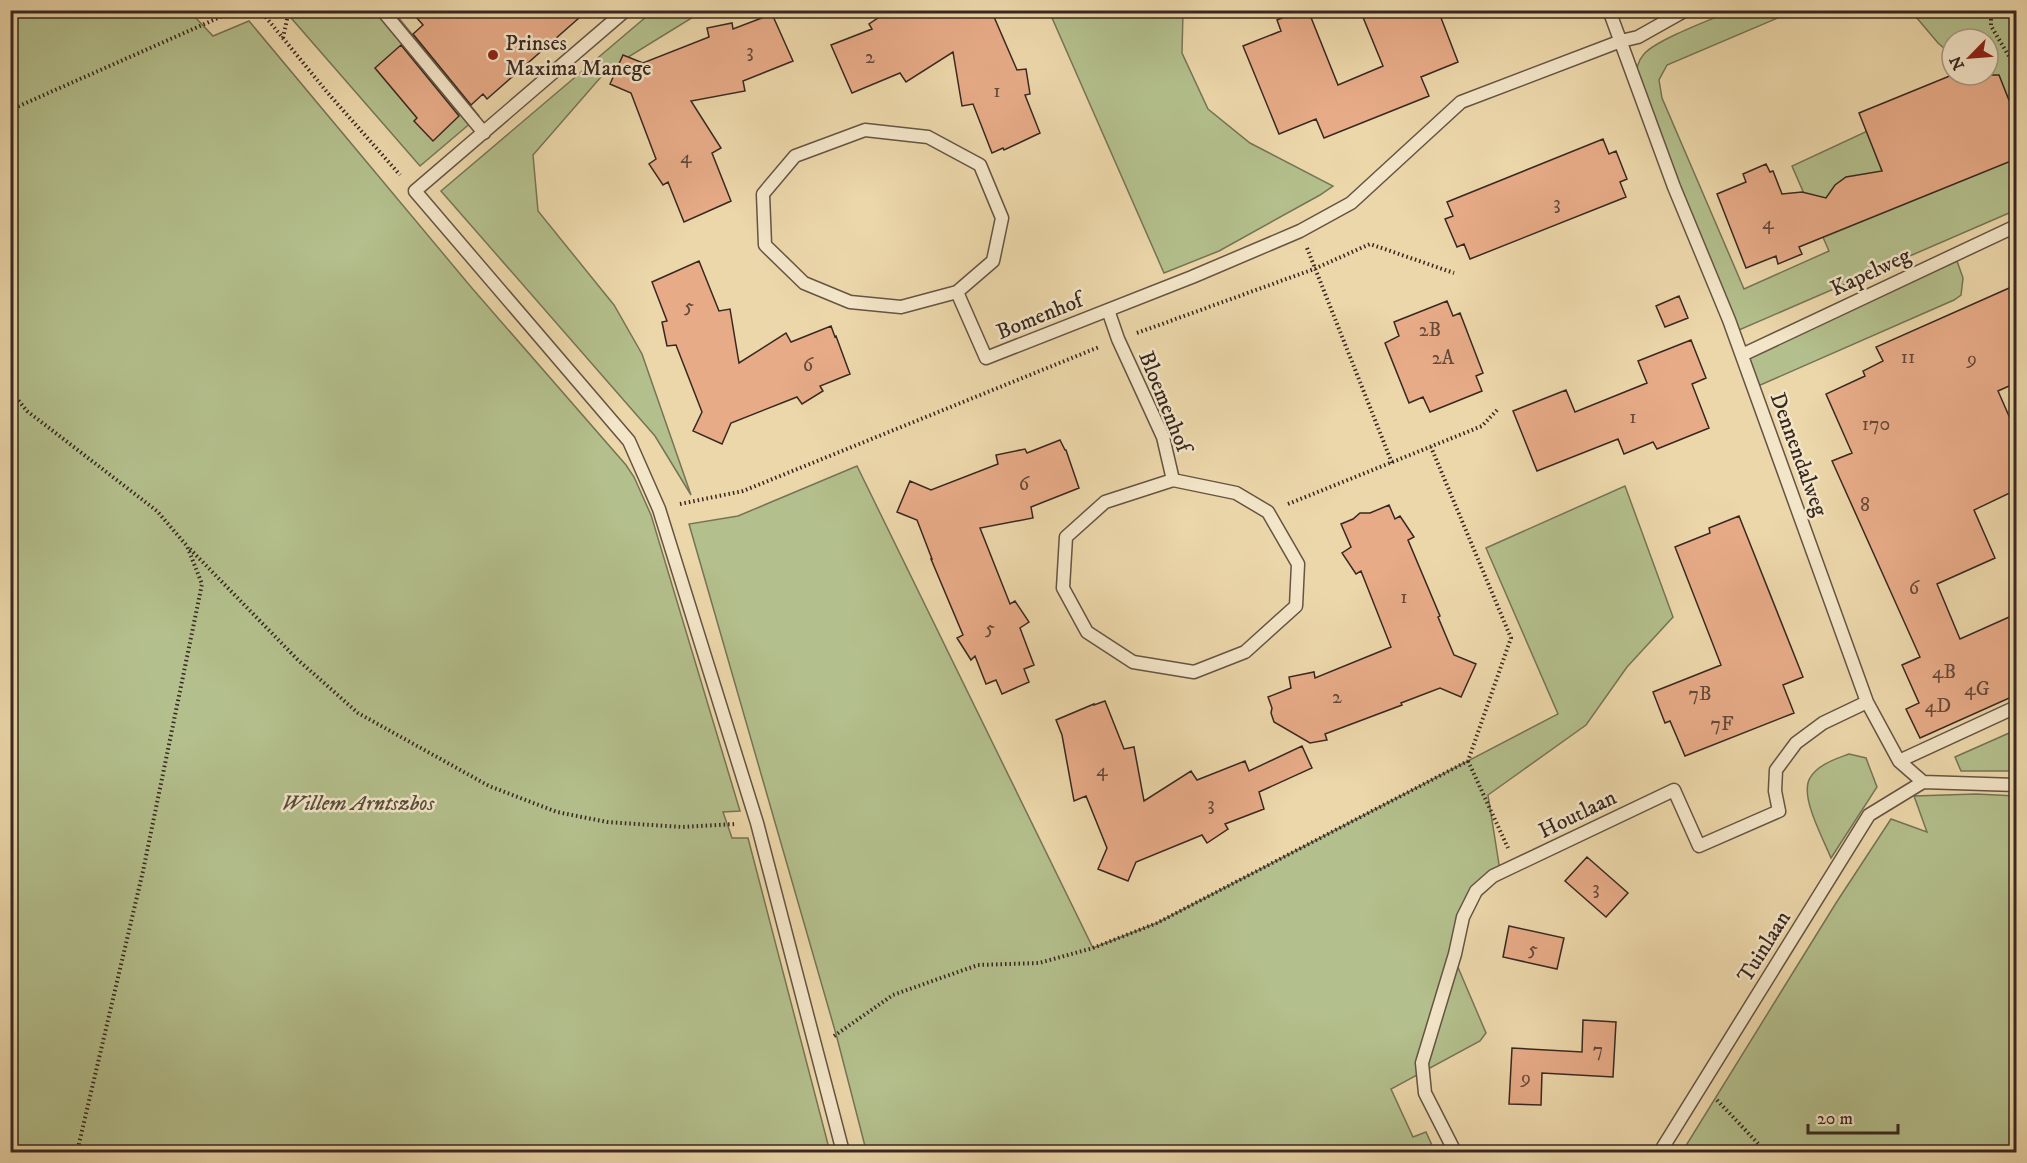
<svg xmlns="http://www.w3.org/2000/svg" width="2027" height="1163" font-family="'IM FELL DW Pica',serif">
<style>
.green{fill:#b3bf8c;stroke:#767456;stroke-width:1.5}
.building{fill:#e7ab87;stroke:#382821;stroke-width:1.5}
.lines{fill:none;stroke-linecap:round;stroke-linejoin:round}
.lane-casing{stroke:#655443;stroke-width:15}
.path{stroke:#382821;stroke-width:4;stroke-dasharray:1.5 3;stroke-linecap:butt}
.lane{stroke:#f3e5c8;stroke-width:12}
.poi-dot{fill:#8f2418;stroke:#f3e5c8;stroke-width:2}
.labels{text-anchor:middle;stroke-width:5;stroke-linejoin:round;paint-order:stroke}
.number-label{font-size:20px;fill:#64493a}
.poi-label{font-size:22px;fill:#382821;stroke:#f3e5c8;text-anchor:start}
.street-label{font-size:22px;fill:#382821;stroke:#f3e5c8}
.park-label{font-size:22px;font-style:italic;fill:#574e3c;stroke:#f3e5c8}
</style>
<rect width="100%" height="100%" fill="#ecd7aa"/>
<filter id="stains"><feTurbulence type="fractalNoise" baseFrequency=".00333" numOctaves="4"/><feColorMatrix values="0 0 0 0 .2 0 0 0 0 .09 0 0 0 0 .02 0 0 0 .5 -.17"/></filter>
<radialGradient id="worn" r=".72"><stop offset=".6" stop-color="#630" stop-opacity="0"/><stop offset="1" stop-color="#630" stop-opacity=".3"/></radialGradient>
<!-- green -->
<path class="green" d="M10 11H205L194 16 213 36 249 21 471 287 626 465 634 477 651 515 740 811 723 812 732 838H748L830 1152H11Z
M285 11H393L479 116 420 166Z
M653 11H703L607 70 533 155 538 211 614 305 642 354 691 495 655 436 441 191Z
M1049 11H1183L1182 53 1208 109 1250 143 1333 186 1320 195 1219 251 1164 273Z
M1731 11H1794L1667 65 1659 80 1662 98 1744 289 1829 251 1792 166 1988 75V39H1952V55L1938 43 1911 11H2016V210L1732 333 1638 107C1635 91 1632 67 1644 54 1656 40 1712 19 1731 11Z
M1957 261 1963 278 1961 295 1954 300 1758 386 1745 355Z
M857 466 1093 948 1157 923 1558 714 1486 548 1625 486 1673 617 1627 667 1586 725 1488 795 1501 877 1473 903 1457 965 1486 1033 1480 1041 1391 1089 1413 1137 1426 1132 1435 1152H869L866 1150 836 1034 689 524 738 516Z
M2016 730V771H1961L1955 757Z
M1849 754 1866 758 1877 787 1831 858C1824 840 1799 796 1810 778 1818 764 1836 759 1849 754Z
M1976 794 2016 796V1152H1682L1836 903 1891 819 1927 832 1914 796Z"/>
<!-- building -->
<path class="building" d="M410 10H588L487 99 483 94 471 105 413 34 423 25Z
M890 10H991L1017 70 1026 69 1030 94 1025 95 1040 133 1004 150 1003 148 992 153 973 104 962 106 953 52 906 82 900 73 852 93 831 45 872 29 869 24Z
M1301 10H1308L1338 85 1383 66 1360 10H1438L1458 62 1421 77 1429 96 1324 138 1316 119 1279 134 1243 46 1281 31 1277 20Z
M772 14 793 61 743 81 745 91 691 101 721 148 712 153 731 201 684 222 668 182 663 185 649 164 656 159 631 93 610 84 623 55 643 63 709 37 707 28 732 23 733 29Z
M401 45 459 116 433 141 414 121 417 118 375 68Z
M1952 75H1999L2016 118V159L1799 247 1802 254 1778 264 1776 256 1746 268 1717 194 1746 182 1743 174 1766 164 1770 172 1773 171 1782 194 1802 192 1826 198 1835 185 1846 177 1882 171 1859 113Z
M1603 139 1609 154 1616 151 1627 179 1620 182 1626 197 1470 259 1464 244 1457 247 1445 219 1453 216 1447 202Z
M699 261 719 311 730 309 739 363 786 333 791 342 831 326 835 337 836 336 850 374 820 386 823 391 802 404 797 397 731 423 722 444 693 431 702 412 676 345 667 346 662 322 667 321 652 282Z
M2016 285V383L1998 391 2016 432V490L1974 510 1995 558 1937 584 1960 639 2016 614V695L1920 738 1906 709 1919 703 1902 665 1920 657 1832 461 1852 453 1826 394 1865 376 1863 371 1883 361 1876 347Z
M1679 296 1688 318 1665 327 1656 306Z
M1447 301 1453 316 1460 313 1483 373 1476 376 1482 391 1430 412 1423 397 1409 403 1385 343 1399 336 1394 322Z
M1691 340 1706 378 1692 384 1709 428 1657 449 1653 442 1624 454 1618 439 1537 471 1513 411 1566 390 1575 412 1647 383 1638 361Z
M1060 440 1065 450H1066L1079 488 1031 507 1033 518 980 528 1010 604 1015 601 1029 622 1020 628 1034 665 1024 669 1029 682 1002 694 996 680 986 684 975 656 971 660 957 638 963 635 931 559H932L917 520 897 512 910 481 931 490 998 464 996 455 1025 449 1027 453Z
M1389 505 1395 519 1400 516 1414 537 1408 540 1440 616 1438 617 1454 655 1476 664 1461 697 1440 688 1401 703 1402 705 1325 734 1327 740 1310 743 1274 722 1271 713 1272 708 1268 697 1291 688 1289 677 1314 672 1315 678 1391 647 1361 571 1356 574 1342 553 1351 547 1341 524 1353 519 1360 513H1370Z
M1739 516 1803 677 1783 685 1794 713 1685 756 1670 721 1665 723 1653 692 1721 665 1675 547 1710 533 1709 528Z
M1105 701 1124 749 1134 747 1144 801 1191 771 1197 780 1245 761 1249 771 1302 746 1312 768 1259 792 1264 809 1225 824 1228 829 1207 843 1202 835 1136 862 1128 881 1098 869 1107 848 1086 796 1074 801 1062 735 1056 720 1094 704V705Z
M1587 857 1628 893 1606 917 1565 881Z
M1509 926 1564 938 1557 969 1503 957Z
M1583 1020 1616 1022 1613 1077 1542 1073 1541 1105 1509 1104 1512 1048 1582 1052Z"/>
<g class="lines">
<!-- lane casing -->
<g class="lane-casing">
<path id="lane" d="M382 10 484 133
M626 10 415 191 629 441 659 509 757 823 843 1152
M1609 10 1674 187 1729 320 1867 702 1899 761 1923 782 2016 785
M957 292 901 307 850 302 804 283 765 245 763 194 795 156 865 130 928 137 980 165 1002 218 993 261 957 292 986 358 1192 277 1300 231 1351 203 1461 102 1621 41 1638 37 1686 10
M1108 310 1118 339 1163 437 1173 480 1236 493 1268 512 1298 564 1296 606 1245 652 1194 672 1133 662 1087 632 1063 588 1066 537 1105 502 1173 480
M1742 355 2016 226
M1899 761 2016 707
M1455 1152 1425 1093 1422 1063 1455 954 1463 917 1476 891 1493 876 1674 790 1699 846 1779 811 1775 791 1776 770 1796 743 1823 723 1867 702
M1660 1152 1869 815 1923 782"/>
</g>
<!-- path -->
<path class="path" d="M260 10 327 92 400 175
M1991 10V26L2016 68
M283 38 289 10
M10 110 236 10
M1307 248 1392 463
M1137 333 1314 269 1370 244 1454 273
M10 390 27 411 157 511 187 546 202 584 143 871 77 1152
M680 504 743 491 1099 347
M1288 504 1482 426 1499 408
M190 549 297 659 358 713 489 786 557 812 607 822 682 827 736 824
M1468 761 1508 848
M834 1036 893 995 978 965 1039 963 1093 948 1157 923 1468 761 1511 638 1431 447
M1717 1100 1766 1152"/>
<!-- lane -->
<use href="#lane" class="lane"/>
</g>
<!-- markers -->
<circle class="poi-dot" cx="493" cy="55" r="6"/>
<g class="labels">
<!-- number labels -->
<g class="number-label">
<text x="750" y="57">3</text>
<text x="870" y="63">2</text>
<text x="997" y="97">1</text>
<text x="686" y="163">4</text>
<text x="1557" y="209">3</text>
<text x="1768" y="229">4</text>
<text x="689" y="312">5</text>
<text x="1430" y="336">2B</text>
<text x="1908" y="363">11</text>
<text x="1443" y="364">2A</text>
<text x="1972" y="365">9</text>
<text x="808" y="371">6</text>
<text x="1633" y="423">1</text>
<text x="1876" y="430">170</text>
<text x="1024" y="490">6</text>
<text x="1865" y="511">8</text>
<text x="1914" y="594">6</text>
<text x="1404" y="603">1</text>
<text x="990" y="634">5</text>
<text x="1944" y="678">4B</text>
<text x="1977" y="695">4G</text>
<text x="1700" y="700">7B</text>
<text x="1337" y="703">2</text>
<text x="1938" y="712">4D</text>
<text x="1722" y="730">7F</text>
<text x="1102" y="776">4</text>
<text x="1211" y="810">3</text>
<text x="1596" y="894">3</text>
<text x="1533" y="955">5</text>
<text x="1598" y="1056">7</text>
<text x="1526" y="1084">9</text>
</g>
<!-- poi labels -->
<g class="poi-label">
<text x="505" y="50">Prinses<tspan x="505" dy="25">Maxima Manege</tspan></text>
</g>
<!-- street labels -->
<g class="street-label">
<text transform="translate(1870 271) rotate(-25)" y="8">Kapelweg</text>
<text transform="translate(1039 315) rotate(-22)" y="8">Bomenhof</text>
<text transform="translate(1166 401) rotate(68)" y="8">Bloemenhof</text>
<text transform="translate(1800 454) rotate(70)" y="8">Dennendalweg</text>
<text transform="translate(1577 813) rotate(-26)" y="8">Houtlaan</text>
<text transform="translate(1763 946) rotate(-58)" y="8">Tuinlaan</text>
</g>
<!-- park labels -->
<g class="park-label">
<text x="358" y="810">Willem Arntszbos</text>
</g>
</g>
<!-- margin -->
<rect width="2027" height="1163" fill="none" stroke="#ecd7aa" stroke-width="36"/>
<rect x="12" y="12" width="2003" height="1139" fill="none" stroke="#382821" stroke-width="3"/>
<rect x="18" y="18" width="1991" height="1127" fill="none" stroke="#382821" stroke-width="1.5"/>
<!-- north arrow -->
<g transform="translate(1970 57) rotate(245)"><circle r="28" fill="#f3e5c8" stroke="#a89985" stroke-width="1.5"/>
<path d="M0-4.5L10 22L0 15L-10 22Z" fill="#8f2418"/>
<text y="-9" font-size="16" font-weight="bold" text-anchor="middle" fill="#382821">N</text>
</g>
<!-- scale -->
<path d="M1808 1124v9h90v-9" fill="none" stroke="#382821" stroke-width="3"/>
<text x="1817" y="1124" font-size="18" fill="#382821" stroke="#f3e5c8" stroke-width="4.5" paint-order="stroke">20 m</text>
<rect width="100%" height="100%" filter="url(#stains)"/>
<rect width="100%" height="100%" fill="url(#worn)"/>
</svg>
